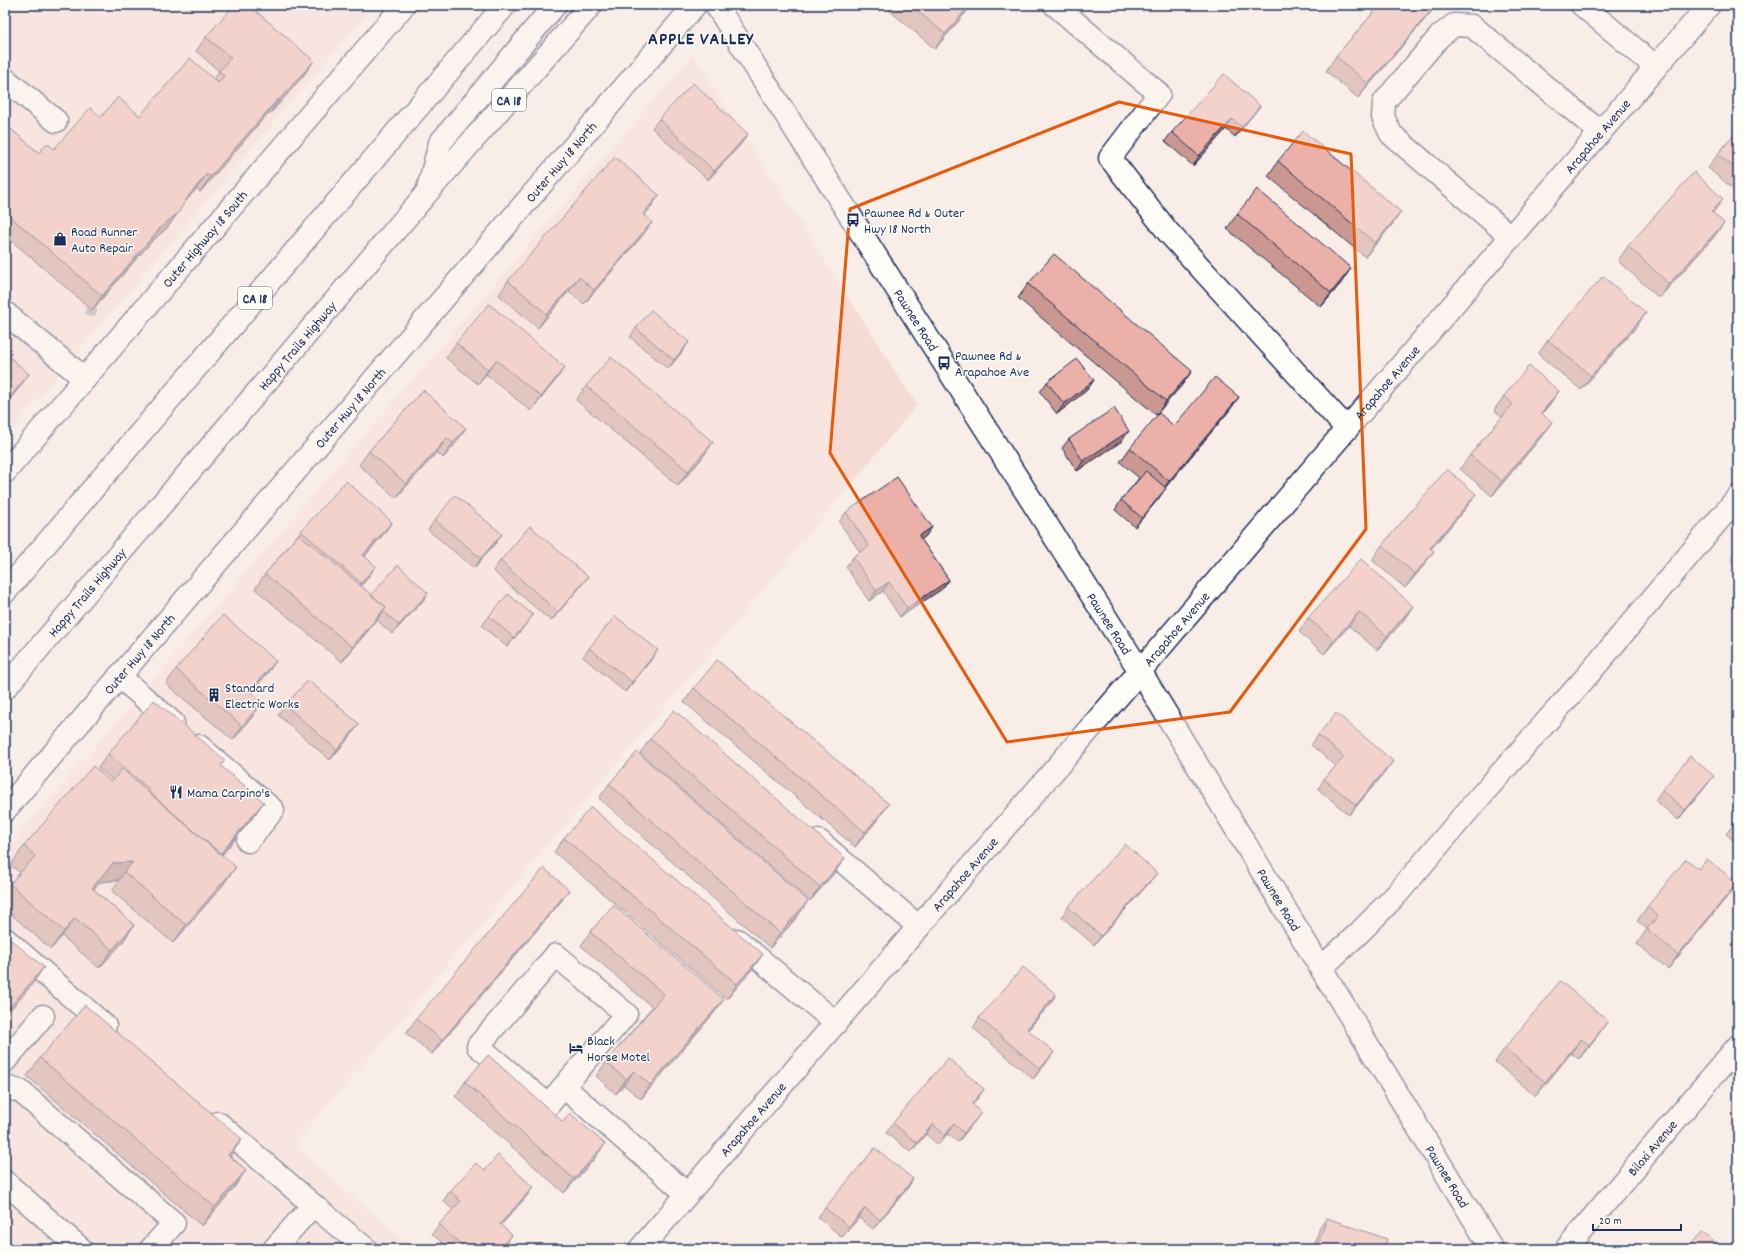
<svg xmlns="http://www.w3.org/2000/svg" width="1743" height="1254" font-family="Dekko,sans-serif">
<style>
.built{fill:#f5dbd4}
.lines{fill:none;stroke-linecap:round;stroke-linejoin:round}
.minor-casing{stroke:#1b2f5e;stroke-width:25}
.major-casing{stroke:#1b2f5e;stroke-width:25}
.minor{stroke:#fdfcf7;stroke-width:22}
.major{stroke:#fdfcf7;stroke-width:22}
.tree{fill:#939da6}
.wall{fill:#ca9890;stroke:#1b2f5e}
.shaded-wall{fill:#a47c76;stroke:#1b2f5e}
.building{fill:#ebb1a8;stroke:#1b2f5e}
.marked{fill:none;stroke:#e8590c;stroke-width:3;stroke-linejoin:round}
.labels{text-anchor:middle;stroke-width:3;stroke-linejoin:round;paint-order:stroke}
.shield{fill:#fdfcf7;stroke:#5f6c8c;stroke-width:1}
.shield-label{font-size:13px;font-weight:bold;fill:#1b2f5e}
.street-label{font-size:14px;fill:#1b2f5e;stroke:#fdfcf7}
.poi-label{font-size:14px;fill:#1b2f5e;stroke:#fdfcf7;text-anchor:start}
.district-label{font-size:18px;font-weight:bold;letter-spacing:1px;fill:#1b2f5e;stroke:#fdfcf7}
</style>
<rect width="100%" height="100%" fill="#f9ede7"/>
<filter id="ink" filterUnits="userSpaceOnUse"><feTurbulence type="fractalNoise" baseFrequency=".025" numOctaves="2"/><feDisplacementMap in="SourceGraphic" scale="8" xChannelSelector="R" yChannelSelector="G"/><feConvolveMatrix kernelMatrix="1 2 1 2 8 2 1 2 1" color-interpolation-filters="sRGB"/></filter>
<g filter="url(#ink)">
<!-- built -->
<path class="built" d="M5 5H374L5 437Z
M693 55 917 405 733 626 378 1047 293 1145 413 1249H10L5 1245V851Z"/>
<g class="lines">
<!-- minor casing -->
<g class="minor-casing">
<g id="minor">
<path id="s1" d="M716 5 1140 671 1492 1249"/>
<path d="M1055 5 1159 94 1110 158 1168 232 1347 429"/>
<path d="M1582 5 1656 67"/>
<path d="M5 79 56 121"/>
<path d="M1511 237 1391 134 1383 117 1384 102 1440 36 1454 25 1472 26 1600 132"/>
<path d="M5 313 85 379"/>
<path id="s2" d="M5 472 404 5"/>
<path d="M119 676 173 723"/>
<path d="M199 746 273 810 248 841"/>
<path id="s3" d="M5 810 695 5"/>
<path d="M819 841 919 927"/>
<path d="M5 939 105 1026"/>
<path d="M737 940 836 1023"/>
<path d="M556 955 626 1014 548 1105 478 1046Z"/>
<path d="M1321 968 1360 932 1397 894 1477 800 1587 676 1738 497"/>
<path d="M5 1061 43 1016"/>
<path d="M5 1087 20 1091 174 1223 151 1249"/>
<path d="M564 1087 687 1194"/>
<path d="M218 1123 313 1205 274 1249"/>
<path d="M5 1182 81 1249"/>
<path d="M313 1205 366 1249"/>
<path id="s4" d="M640 1249 1140 671 1709 5"/>
<path id="s5" d="M1566 1249 1738 1046"/>
</g>
</g>
<!-- major casing -->
<g class="major-casing">
<g id="major">
<path d="M428 189 440 143 555 5"/>
<path d="M5 592 505 5"/>
<path id="s6" d="M5 688 426 194 591 5"/>
</g>
</g>
<!-- minor -->
<use href="#minor" class="minor"/>
<!-- major -->
<use href="#major" class="major"/>
</g>
<!-- trees -->
<circle class="tree" cx="91" cy="311" r="6"/>
<!-- wall -->
<path class="wall" d="M883 5H972L935 49Z
M1380 5H1437L1358 98 1326 71 1336 56Z
M206 37 304 75 269 115 268 113 200 192 197 188 184 203 168 227 151 242 92 310 5 235V124L39 153 54 149 101 117 140 116 214 79 219 71 196 51Z
M1260 106 1253 115 1235 137 1226 129 1193 166 1165 141 1172 132Z
M659 119 741 144 708 180 652 128Z
M1738 130V193L1708 168 1718 154Z
M1278 161 1401 212 1391 226 1365 257 1268 176Z
M659 195 649 210 644 215 652 222 642 236 584 304 569 291 538 328 499 295 508 281Z
M1713 213 1714 237 1659 298 1618 261 1628 246Z
M1237 214 1342 282 1321 307 1227 229Z
M1028 284 1192 371 1182 385 1156 415 1018 298Z
M1636 327 1581 390 1538 354 1548 340Z
M636 328 682 352 668 369 630 337Z
M456 343 565 367 555 381 531 411 486 374 478 384 446 358Z
M1094 380 1087 390 1057 414 1040 392 1047 382Z
M586 386 703 457 678 486 576 400Z
M423 390 456 443 443 458 437 452 396 498 359 465 369 451Z
M1559 391 1549 405 1542 414V436L1492 496 1460 469 1470 455 1502 417 1494 410 1504 396Z
M1239 397 1229 411 1165 488 1159 498 1135 527 1115 510 1121 500 1139 478 1120 462 1130 448 1174 426Z
M1069 439 1122 441 1077 471 1062 448Z
M1466 508 1431 549 1424 565 1405 588 1372 560 1382 545Z
M846 512 932 527 925 537 921 539 949 580 942 589 900 617 883 591 869 601 846 567 853 557 860 552 839 522Z
M435 520 502 534 495 544 474 568 428 530Z
M392 522 382 536 365 556 366 580 361 586 371 595 428 593 422 602 392 634 377 620 342 662 255 589 265 574 301 531Z
M500 561 581 586 551 621 493 571Z
M1413 606 1403 621 1377 650 1349 626 1324 654 1299 632 1308 618Z
M533 615 526 624 507 647 482 626 489 616Z
M589 648 651 660 625 692 583 657Z
M276 661 266 675 251 692 253 716 233 740 166 684 176 669Z
M694 688 879 818 855 847 684 702Z
M285 705 352 734 330 760 278 715Z
M1318 735 1386 771 1349 815 1318 789 1324 779 1336 766 1311 745Z
M650 739 845 858 835 872 810 901 640 753Z
M108 754 221 766 254 816 222 855 223 885 173 943 112 891 119 880 100 882 93 889 134 925 122 943 99 968 62 936 51 949 5 909V892L10 884 20 873 11 865 24 846 111 782 113 780 98 768Z
M609 784 798 916 770 948 599 798Z
M1707 785 1678 820 1655 800 1662 790Z
M1738 818V845L1726 834Z
M564 838 763 954 753 968 727 999 554 852Z
M1150 882 1094 945 1062 917 1068 907Z
M569 890 559 904 432 1054 406 1033 416 1019Z
M1727 897 1668 969 1637 944 1647 929 1637 921 1647 907Z
M590 932 724 999 714 1013 641 1099 624 1085 616 1094 596 1076 606 1062 652 1007 581 946Z
M1056 994 1050 1004 1028 1030 1047 1062 1033 1079 973 1028 979 1018Z
M1598 1035 1579 1059 1571 1053 1536 1096 1495 1062 1505 1048Z
M40 1058 242 1139 230 1156 246 1170 233 1189 202 1226 27 1076Z
M465 1082 563 1122 595 1158 564 1193 455 1096Z
M984 1089 972 1105 981 1113 974 1122 958 1142 947 1134 938 1145 926 1134 911 1152 886 1133 893 1123Z
M485 1170 533 1187 526 1197 501 1225 505 1245 501 1249H449L432 1234 439 1224 453 1210 443 1201 450 1191Z
M913 1179 907 1189 873 1229 859 1218 842 1237 818 1217 825 1208Z
M1327 1218 1384 1249H1313L1320 1227Z"/>
<!-- shaded-wall -->
<path class="shaded-wall" d="M970 5H972L935 49 945 34Z
M1436 5H1437L1358 98 1368 84Z
M314 61 304 75 269 115 279 100Z
M278 99 268 113 200 192 210 177Z
M1260 106 1253 115 1235 137 1242 127Z
M1232 119 1226 129 1193 166 1199 156Z
M748 134 741 144 708 180 714 171Z
M207 174 197 188 180 208 190 194Z
M659 195 649 210 633 228 643 214Z
M1723 199 1713 213 1711 211Z
M1401 212 1391 226 1365 257 1375 243Z
M178 213 168 227 151 242 92 310 102 296 161 227Z
M652 222 642 236 584 304 594 290Z
M1724 223 1714 237 1659 298 1669 284Z
M1351 268 1342 282 1321 307 1331 293Z
M579 277 569 291 538 328 547 314Z
M1646 313 1636 327 1581 390 1591 376Z
M689 342 682 352 668 369 674 360Z
M496 360 486 374 478 384 488 370Z
M565 367 555 381 531 411 541 397Z
M1192 371 1182 385 1156 415 1166 401Z
M29 374 19 388 5 406V403Z
M1094 380 1087 390 1057 414 1064 404Z
M1559 391 1549 405 1531 427 1541 413Z
M1239 397 1229 411 1159 495 1169 481Z
M1552 422 1542 436 1492 496 1502 481Z
M466 428 456 443 443 458 453 443Z
M1129 431 1122 441 1077 471 1083 461Z
M447 438 437 452 396 498 406 484Z
M713 442 703 457 678 486 688 471Z
M1166 488 1159 498 1135 527 1142 518Z
M1476 494 1466 508 1420 562 1430 548Z
M392 522 382 536 353 569 363 555Z
M932 527 925 537 912 545 919 536Z
M502 534 495 544 474 568 481 558Z
M1434 551 1424 565 1405 588 1415 574Z
M376 566 366 580 351 597 361 583Z
M588 577 581 586 551 621 558 612Z
M949 580 942 589 900 617 907 608Z
M889 582 883 591 869 601 876 591Z
M428 593 422 602 392 634 399 625Z
M1413 606 1403 621 1377 650 1387 636Z
M386 607 376 621 342 662 352 647Z
M1359 612 1349 626 1324 654 1334 640Z
M533 615 526 624 507 647 514 638Z
M658 650 651 660 625 692 632 682Z
M276 661 266 675 240 706 250 691Z
M262 702 253 716 233 740 242 726Z
M359 724 352 734 330 760 337 750Z
M1393 761 1386 771 1349 815 1356 805Z
M1714 776 1707 785 1678 820 1685 810Z
M264 802 254 816 209 870 219 856Z
M889 804 879 818 855 847 865 832Z
M845 858 835 872 810 901 820 887Z
M133 862 124 872 119 880 100 882 79 906 92 888 113 863Z
M236 867 223 885 173 943 186 925Z
M1157 873 1150 882 1094 945 1101 936Z
M1737 883 1727 897 1668 969 1678 955Z
M569 890 559 904 432 1054 442 1040Z
M808 901 798 916 770 948 780 933Z
M75 918 62 936 51 949 64 931Z
M134 925 122 943 99 968 112 950Z
M763 954 753 968 727 999 737 984Z
M44 967 31 986 5 1016V1013Z
M1056 994 1050 1004 1020 1039 1027 1029Z
M724 999 714 1013 641 1099 650 1085Z
M1608 1021 1598 1035 1579 1059 1589 1045Z
M1581 1039 1571 1053 1536 1096 1545 1082Z
M1054 1052 1047 1062 1033 1079 1040 1069Z
M634 1071 624 1085 616 1094 626 1079Z
M984 1089 978 1098 965 1114 972 1104Z
M981 1113 974 1122 958 1142 964 1133Z
M933 1124 926 1134 911 1152 917 1143Z
M954 1124 947 1134 938 1145 945 1135Z
M242 1139 229 1158 228 1155Z
M605 1144 595 1158 564 1193 574 1179Z
M246 1170 233 1189 202 1226 215 1207Z
M913 1179 907 1189 873 1229 880 1220Z
M533 1187 526 1197 493 1234 500 1224Z
M865 1208 859 1218 842 1237 849 1227Z
M512 1235 501 1249H499Z"/>
<!-- building -->
<path class="building" d="M234 5H249L314 61 279 100 278 99 210 177 207 174 190 194 178 213 161 227 102 296 5 212V124L39 153 47 143 54 149 90 108 101 117 118 97 140 116 190 58 218 83 224 76 219 71 231 58 206 37Z
M910 5H970L945 34Z
M1380 5H1436L1368 84 1336 56Z
M1224 74 1260 106 1242 127 1232 119 1199 156 1172 132Z
M693 83 748 134 714 171 659 119Z
M1738 130V171L1718 154Z
M1303 131 1401 212 1375 243 1278 161Z
M615 157 659 195 643 214 652 222 594 290 579 277 547 314 508 281Z
M1694 172 1723 199 1711 211 1724 223 1669 284 1628 246Z
M1257 189 1351 268 1331 293 1237 214Z
M1054 254 1192 371 1166 401 1028 284Z
M1603 276 1646 313 1591 376 1548 340Z
M489 304 565 367 541 397 496 360 488 370 456 343Z
M651 310 689 342 674 360 636 328Z
M5 353 29 374 5 403Z
M611 357 713 442 688 471 586 386Z
M1077 359 1094 380 1064 404 1047 382Z
M1529 366 1559 391 1541 413 1552 422 1502 481 1470 455 1513 404 1504 396Z
M1215 377 1239 397 1169 481 1130 448 1159 413 1174 426Z
M423 390 466 428 453 443 447 438 406 484 369 451Z
M1114 408 1129 431 1083 461 1069 439Z
M1447 469 1476 494 1430 548 1434 551 1415 574 1382 545Z
M1146 471 1166 488 1142 518 1121 500Z
M897 477 932 527 919 536 949 580 907 608 889 582 876 591 853 557 869 546 846 512Z
M346 481 392 522 363 555 376 566 361 583 301 531Z
M455 495 502 534 481 558 435 520Z
M530 526 588 577 558 612 500 561Z
M299 534 386 607 352 647 265 574Z
M1361 559 1413 606 1387 636 1359 612 1334 640 1308 618Z
M398 565 428 593 399 625 383 611 386 607 371 595Z
M508 594 533 615 514 638 489 616Z
M223 615 276 661 250 691 262 702 242 726 176 669Z
M615 616 658 650 632 682 589 648Z
M717 660 889 804 865 832 694 688Z
M308 680 359 724 337 750 285 705Z
M154 700 225 760 221 766 264 802 220 854 148 792 150 790 108 754Z
M674 710 845 858 820 887 650 739Z
M1336 713 1393 761 1356 805 1324 779 1344 757 1318 735Z
M637 752 808 901 780 933 609 784Z
M1690 756 1714 776 1685 810 1662 790Z
M93 766 111 782 122 769 236 867 186 925 124 872 133 862 113 863 92 888 134 925 112 950 75 918 64 931 10 884 35 856 24 846Z
M591 807 763 954 737 984 564 838Z
M1125 844 1157 873 1101 936 1068 907Z
M1686 859 1699 869 1707 859 1737 883 1678 955 1647 929 1658 916 1647 907Z
M544 868 569 890 442 1040 416 1019Z
M613 905 724 999 650 1085 634 1071 626 1079 606 1062 664 994 590 932Z
M5 935 44 967 5 1013Z
M1023 967 1056 994 1027 1029 1054 1052 1040 1069 979 1018Z
M1560 981 1608 1021 1589 1045 1581 1039 1545 1082 1505 1048Z
M85 1005 242 1139 228 1155 246 1170 215 1207 40 1058Z
M488 1055 563 1122 570 1113 605 1144 574 1179 465 1082Z
M948 1058 984 1089 972 1104 981 1113 964 1133 954 1124 945 1135 933 1124 917 1143 893 1123Z
M875 1148 913 1179 880 1220 865 1208 849 1227 825 1208Z
M498 1155 533 1187 500 1224 512 1235 499 1249H466L439 1224 461 1201 450 1191 476 1163 485 1170Z
M1327 1218 1387 1239 1384 1249H1316Z
M1702 1232 1721 1249H1687Z
M790 1244 796 1249H786Z"/>
</g>
<!-- marked area -->
<path d="M0 0H1743V1254H0ZM1119 102 1351 154 1366 529 1230 712 1007 742 830 453 850 209Z" fill="#f9ede7" fill-opacity=".55" fill-rule="evenodd"/>
<path class="marked" d="M1119 102 1351 154 1366 529 1230 712 1007 742 830 453 850 209Z"/>
<!-- icons -->
<defs>
<g id="bus-bare" transform="scale(1.08)"><path d="M-5-6H5V4H4V6H2V4H-2V6H-4V4H-5ZM-3.5-4V0h7V-4ZM-3.5 1.2v1.5H-2V1.2ZM2 1.2v1.5H3.5V1.2Z" fill="#1b2f5e" stroke="#fdfcf7" stroke-width="2.5" paint-order="stroke"/></g>
<g id="shop-bare" transform="scale(1.08)"><path d="M-5-2.5h2.3a2.7 3.5 0 0 1 5.4 0H5L5.5 6h-11ZM-1.5-2.5h3a1.5 2.3 0 0 0-3 0Z" fill="#1b2f5e" stroke="#fdfcf7" stroke-width="2.5" paint-order="stroke"/></g>
<g id="building-bare" transform="scale(1.08)"><path d="M-4-6H4V6H1V3H-1V6H-4ZM-2.5-4.3h1.7v1.8h-1.7ZM.8-4.3h1.7v1.8H.8ZM-2.5-1h1.7V.8h-1.7ZM.8-1h1.7V.8H.8Z" fill="#1b2f5e" stroke="#fdfcf7" stroke-width="2.5" paint-order="stroke"/></g>
<g id="restaurant-bare" transform="scale(1.08)"><path d="M-5-6h1v4h1v-4h1v4h1v-4h1v5L-1.5 .5V6h-2V.5L-5-1ZM5-6V6H3V1.5H1.5Q1.5-4 5-6Z" fill="#1b2f5e" stroke="#fdfcf7" stroke-width="2.5" paint-order="stroke"/></g>
<g id="hotel-bare" transform="scale(1.08)"><path d="M-6-4.5h1.5V1H6V5H4.5V3h-9V5H-6ZM-4 0a1.8 1.8 0 1 1 3.6 0ZM.5 0V-2.5h3Q6-2.5 6 0Z" fill="#1b2f5e" stroke="#fdfcf7" stroke-width="2.5" paint-order="stroke"/></g>
</defs>
<g fill-rule="evenodd">
<use href="#bus-bare" x="853" y="220"/>
<use href="#shop-bare" x="60" y="239"/>
<use href="#bus-bare" x="944" y="363"/>
<use href="#building-bare" x="214" y="695"/>
<use href="#restaurant-bare" x="176" y="792"/>
<use href="#hotel-bare" x="576" y="1048"/>
</g>
<g class="labels">
<!-- shield labels -->
<g class="shield">
<rect x="492" y="89" width="34" height="22" rx="3"/>
<rect x="238" y="287" width="34" height="22" rx="3"/>
</g>
<g class="shield-label">
<text x="509" y="105">CA 18</text>
<text x="255" y="303">CA 18</text>
</g>
<!-- street labels -->
<g class="street-label">
<text dy="5" stroke="none"><textPath href="#s4" startOffset="1468">Arapahoe Avenue</textPath></text>
<text dy="5" stroke="none"><textPath href="#s3" startOffset="854">Outer Hwy 18 North</textPath></text>
<text dy="5" stroke="none"><textPath href="#s2" startOffset="307">Outer Highway 18 South</textPath></text>
<text dy="5" stroke="none"><textPath href="#s1" startOffset="373">Pawnee Road</textPath></text>
<text dy="5" stroke="none"><textPath href="#s6" startOffset="450">Happy Trails Highway</textPath></text>
<text dy="5" stroke="none"><textPath href="#s4" startOffset="1144">Arapahoe Avenue</textPath></text>
<text dy="5" stroke="none"><textPath href="#s3" startOffset="530">Outer Hwy 18 North</textPath></text>
<text dy="5" stroke="none"><textPath href="#s6" startOffset="126">Happy Trails Highway</textPath></text>
<text dy="5" stroke="none"><textPath href="#s1" startOffset="733">Pawnee Road</textPath></text>
<text dy="5" stroke="none"><textPath href="#s4" startOffset="820">Arapahoe Avenue</textPath></text>
<text dy="5" stroke="none"><textPath href="#s3" startOffset="206">Outer Hwy 18 North</textPath></text>
<text dy="5" stroke="none"><textPath href="#s4" startOffset="496">Arapahoe Avenue</textPath></text>
<text dy="5" stroke="none"><textPath href="#s1" startOffset="1057">Pawnee Road</textPath></text>
<text dy="5" stroke="none"><textPath href="#s4" startOffset="172">Arapahoe Avenue</textPath></text>
<text dy="5" stroke="none"><textPath href="#s5" startOffset="133">Biloxi Avenue</textPath></text>
<text dy="5" stroke="none"><textPath href="#s1" startOffset="1381">Pawnee Road</textPath></text>
</g>
<!-- poi labels -->
<g class="poi-label">
<text x="864" y="217">Pawnee Rd &amp; Outer<tspan x="864" dy="16">Hwy 18 North</tspan></text>
<text x="71" y="236">Road Runner<tspan x="71" dy="16">Auto Repair</tspan></text>
<text x="955" y="360">Pawnee Rd &amp;<tspan x="955" dy="16">Arapahoe Ave</tspan></text>
<text x="225" y="692">Standard<tspan x="225" dy="16">Electric Works</tspan></text>
<text x="187" y="797">Mama Carpino's</text>
<text x="587" y="1045">Black<tspan x="587" dy="16">Horse Motel</tspan></text>
</g>
<!-- district labels -->
<g class="district-label">
<text x="701" y="44">APPLE VALLEY</text>
</g>
</g>
<!-- margin -->
<rect width="1743" height="1254" fill="none" stroke="#fdfcf7" stroke-width="20"/>
<rect x="10" y="10" width="1723" height="1234" fill="none" stroke="#1b2f5e" stroke-width="1.5" filter="url(#ink)"/>
<!-- scale -->
<path d="M1593 1224v6h88v-6" fill="none" stroke="#1b2f5e" stroke-width="2"/>
<text x="1599" y="1224" font-size="12" fill="#1b2f5e" stroke="#fdfcf7" stroke-width="3" paint-order="stroke">20 m</text>
</svg>
